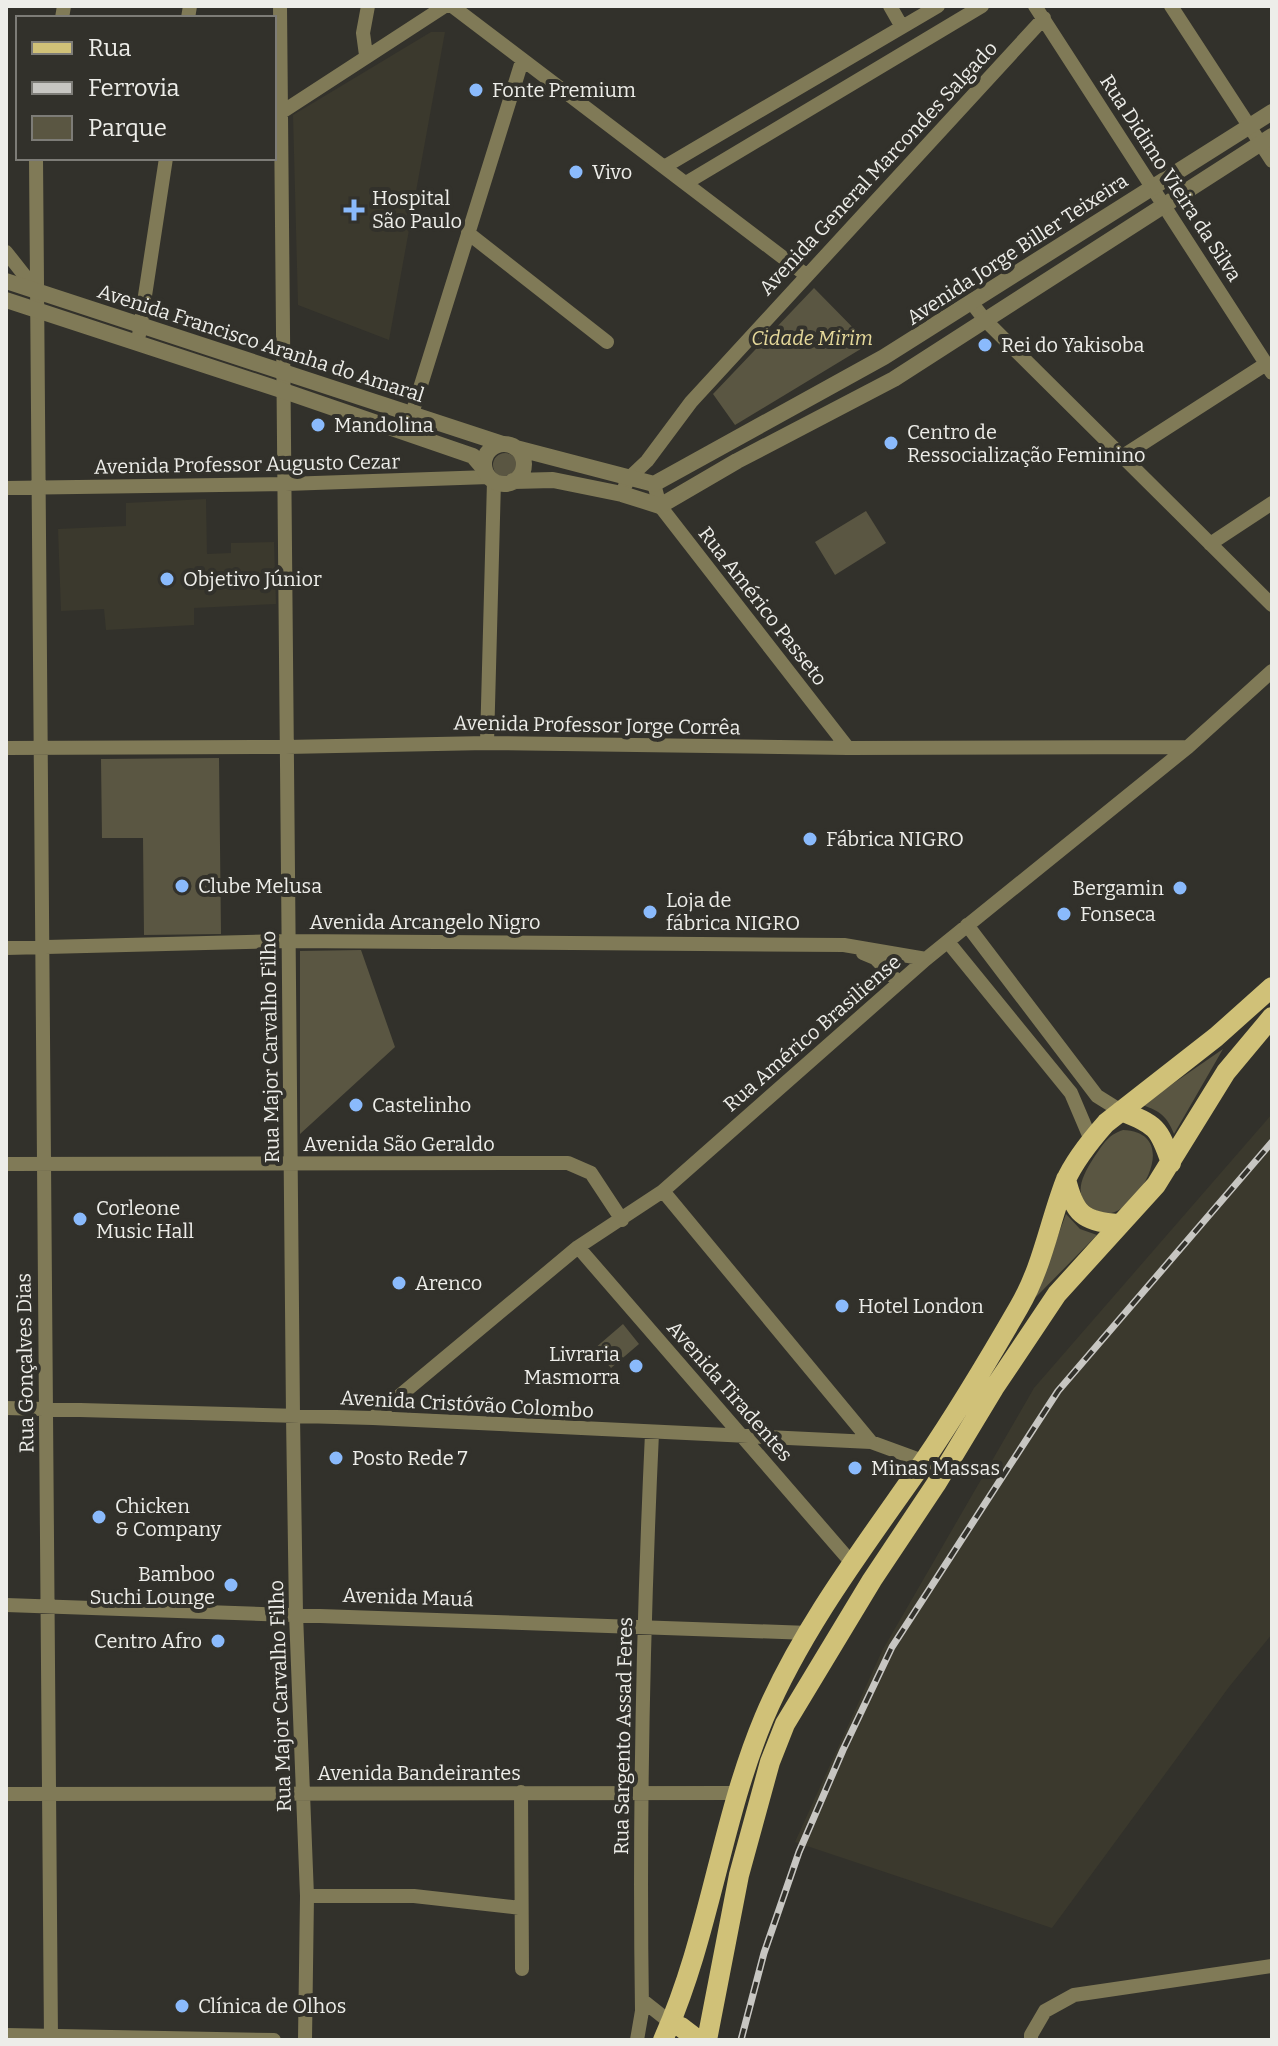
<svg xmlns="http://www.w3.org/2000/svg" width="1278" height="2046" font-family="Bitter,serif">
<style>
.built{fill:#3b392d}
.green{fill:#5a5642}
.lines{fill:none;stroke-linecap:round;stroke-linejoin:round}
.minor{stroke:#807a57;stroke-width:14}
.tertiary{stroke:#807a57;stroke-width:16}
.primary{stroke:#d0c178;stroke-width:20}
.rail-casing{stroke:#c7c6c2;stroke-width:7}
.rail{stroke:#32312b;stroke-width:4;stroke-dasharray:12;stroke-linecap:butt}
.poi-dot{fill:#8abafc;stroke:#32312b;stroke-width:3}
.labels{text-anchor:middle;stroke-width:8;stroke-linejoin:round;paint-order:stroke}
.poi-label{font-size:20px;fill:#edede9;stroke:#32312b;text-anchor:start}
.street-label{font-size:20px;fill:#edede9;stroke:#32312b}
.park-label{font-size:20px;font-style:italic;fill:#e5d89a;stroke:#32312b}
</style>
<rect width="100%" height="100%" fill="#32312b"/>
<!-- built -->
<path class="built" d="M431 32H445L389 340 298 305 293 115Z
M206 499 207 554 231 553V543L274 542 276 604 194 608V625L106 630 104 609 61 611 58 529 126 526V503Z
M1272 1114V1634L1229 1687 1052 1928 795 1842 882 1651 1034 1388Z"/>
<!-- green -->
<path class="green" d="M814 288 869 344 735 425 713 394Z
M493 465a12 12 0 1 1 24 0a12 12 0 1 1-24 0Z
M866 511 886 543 835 575 815 542Z
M219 758 221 934 144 935 143 838H102L101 759Z
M361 950 395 1047 300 1134V951Z
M1223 1049 1174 1134C1167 1116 1160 1111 1142 1105Z
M1123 1130C1188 1133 1131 1223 1102 1213 1071 1202 1079 1181 1093 1159 1102 1146 1107 1135 1123 1130Z
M1066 1214 1080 1229 1097 1235 1035 1298Z
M623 1324 639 1344 611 1368 594 1349Z"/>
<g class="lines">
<!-- minor -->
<path class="minor" d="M280 6 293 1416 296 1614 307 1896 305 2040
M452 6 806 275
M890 6 902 27
M1035 6 1272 373
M1171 6 1272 161
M62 18 64 6
M188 18 190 6
M366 55 363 33 368 6
M282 112 445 6
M36 158 51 2040
M664 167 938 6
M686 183 982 6
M468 233 607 342
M6 252 36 290
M971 302 985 320 1272 605
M139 335 166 158
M406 433 522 61
M1123 456 1266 364
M654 484 660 506 848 748
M625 486 629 478 647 461 691 402 1044 18
M6 488 286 484 489 477
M1210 544 1272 503
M487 743 494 481
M6 748 286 747 487 743 848 748 1188 747
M967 925 1097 1096 1121 1111
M948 942 1071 1093 1091 1140
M6 948 288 941 844 945 926 959
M863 953 875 958 899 983
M6 1164 568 1163 591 1173 622 1220
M663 1191 871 1442
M578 1247 851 1562
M6 1408 373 1418 871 1442 923 1461
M373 1418 578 1247 663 1191 926 959 1188 747 1272 671
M6 1605 809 1633
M521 1792 522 1969
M6 1794 736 1793
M307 1896H414L521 1908
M642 2000 671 2023
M6 2035 274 2040
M637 2040 642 2011C639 1818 643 1626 652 1433
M1031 2040V2035L1045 2011 1074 1995 1272 1966"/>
<!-- tertiary -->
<path class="tertiary" d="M6 281 503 444
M6 300 284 391 473 456 485 470
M484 464a20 20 0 1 1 40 0a20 20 0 1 1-40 0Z
M516 448 654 484 884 357 1272 112
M513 481 553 480 622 494 660 506 737 461 894 379 1272 136"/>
<!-- primary -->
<path class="primary" d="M1121 1111C1156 1125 1159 1127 1171 1163
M1066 1179C1074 1213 1083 1222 1118 1224
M671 2023 681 2027 698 2040
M663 2040C710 1936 720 1823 764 1718 803 1626 867 1543 924 1461 958 1411 989 1359 1019 1307 1042 1268 1049 1224 1065 1182 1074 1161 1091 1140 1106 1123L1216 1037 1272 987
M707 2040 739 1875 770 1762 785 1724 872 1580 936 1484 994 1388 1057 1294 1156 1185 1226 1072 1272 1017"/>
<!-- rail casing -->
<g class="rail-casing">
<path id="rail" d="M741 2040 764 1953 799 1852 843 1750 892 1647 1058 1391 1272 1142"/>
</g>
<!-- rail -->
<use href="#rail" class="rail"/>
</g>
<!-- markers -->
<g class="poi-dot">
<circle cx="476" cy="90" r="8"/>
<circle cx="576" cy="172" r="8"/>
<path d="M350 198h8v8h8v8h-8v8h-8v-8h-8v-8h8z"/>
<circle cx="985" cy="345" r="8"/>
<circle cx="318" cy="425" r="8"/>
<circle cx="891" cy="443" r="8"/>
<circle cx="167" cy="579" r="8"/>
<circle cx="810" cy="839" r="8"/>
<circle cx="182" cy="886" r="8"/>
<circle cx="1180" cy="888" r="8"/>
<circle cx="650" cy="912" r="8"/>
<circle cx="1064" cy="914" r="8"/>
<circle cx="356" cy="1105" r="8"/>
<circle cx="80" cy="1219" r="8"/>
<circle cx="399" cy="1283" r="8"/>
<circle cx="842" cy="1306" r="8"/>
<circle cx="636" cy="1366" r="8"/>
<circle cx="336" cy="1458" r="8"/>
<circle cx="855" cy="1468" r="8"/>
<circle cx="99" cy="1517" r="8"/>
<circle cx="231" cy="1585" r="8"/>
<circle cx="218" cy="1641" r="8"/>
<circle cx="182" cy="2006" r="8"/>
</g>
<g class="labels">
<!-- poi labels -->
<g class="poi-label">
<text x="492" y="97">Fonte Premium</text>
<text x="592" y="179">Vivo</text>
<text x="372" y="205">Hospital<tspan x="372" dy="23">São Paulo</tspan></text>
<text x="1001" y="352">Rei do Yakisoba</text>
<text x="334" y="432">Mandolina</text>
<text x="907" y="439">Centro de<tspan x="907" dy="23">Ressocialização Feminino</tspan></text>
<text x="183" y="586">Objetivo Júnior</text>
<text x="826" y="846">Fábrica NIGRO</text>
<text x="198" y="893">Clube Melusa</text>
<text x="1164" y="895" text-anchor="end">Bergamin</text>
<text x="666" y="907">Loja de<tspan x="666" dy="23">fábrica NIGRO</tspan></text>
<text x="1080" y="921">Fonseca</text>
<text x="372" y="1112">Castelinho</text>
<text x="96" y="1215">Corleone<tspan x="96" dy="23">Music Hall</tspan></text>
<text x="415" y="1290">Arenco</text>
<text x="858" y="1313">Hotel London</text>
<text x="620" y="1361" text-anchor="end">Livraria<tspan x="620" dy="23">Masmorra</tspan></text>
<text x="352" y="1465">Posto Rede 7</text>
<text x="871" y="1475">Minas Massas</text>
<text x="115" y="1513">Chicken<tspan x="115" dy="23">&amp; Company</tspan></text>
<text x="215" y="1581" text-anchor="end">Bamboo<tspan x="215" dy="23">Suchi Lounge</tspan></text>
<text x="202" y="1648" text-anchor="end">Centro Afro</text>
<text x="198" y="2013">Clínica de Olhos</text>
</g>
<!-- street labels -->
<g class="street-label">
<text transform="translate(878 168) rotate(-47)" y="7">Avenida General Marcondes Salgado</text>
<text transform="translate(1171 178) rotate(57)" y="7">Rua Didimo Vieira da Silva</text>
<text transform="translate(1017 249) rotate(-33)" y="7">Avenida Jorge Biller Teixeira</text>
<text transform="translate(261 343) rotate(18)" y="7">Avenida Francisco Aranha do Amaral</text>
<text transform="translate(247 464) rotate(-1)" y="7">Avenida Professor Augusto Cezar</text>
<text transform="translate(763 606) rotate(52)" y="7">Rua Américo Passeto</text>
<text transform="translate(597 725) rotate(1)" y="7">Avenida Professor Jorge Corrêa</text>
<text x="425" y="929">Avenida Arcangelo Nigro</text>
<text transform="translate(812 1033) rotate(-41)" y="7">Rua Américo Brasiliense</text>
<text transform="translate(270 1047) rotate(-91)" y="7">Rua Major Carvalho Filho</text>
<text x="399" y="1151">Avenida São Geraldo</text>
<text transform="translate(25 1363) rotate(-91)" y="7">Rua Gonçalves Dias</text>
<text transform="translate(730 1391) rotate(49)" y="7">Avenida Tiradentes</text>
<text transform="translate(467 1404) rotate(3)" y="7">Avenida Cristóvão Colombo</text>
<text transform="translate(408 1597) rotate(2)" y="7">Avenida Mauá</text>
<text transform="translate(280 1696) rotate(-92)" y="7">Rua Major Carvalho Filho</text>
<text transform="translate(623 1736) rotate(-89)" y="7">Rua Sargento Assad Feres</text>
<text x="419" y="1780">Avenida Bandeirantes</text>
</g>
<!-- park labels -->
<g class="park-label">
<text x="812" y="345">Cidade Mirim</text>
</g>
</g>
<!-- border -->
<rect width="1278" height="2046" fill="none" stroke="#edede9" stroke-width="16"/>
<!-- legend -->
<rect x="16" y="16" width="260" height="144" fill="#32312b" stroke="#7d7c77" stroke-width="2"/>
<rect x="32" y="42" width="40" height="12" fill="#d0c178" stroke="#7d7c77" stroke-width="2"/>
<text x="88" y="56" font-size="24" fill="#edede9">Rua</text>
<rect x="32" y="82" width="40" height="12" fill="#c7c6c2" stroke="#7d7c77" stroke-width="2"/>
<text x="88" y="96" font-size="24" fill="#edede9">Ferrovia</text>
<rect x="32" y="116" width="40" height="24" fill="#5a5642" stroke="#7d7c77" stroke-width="2"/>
<text x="88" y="136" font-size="24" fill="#edede9">Parque</text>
</svg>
